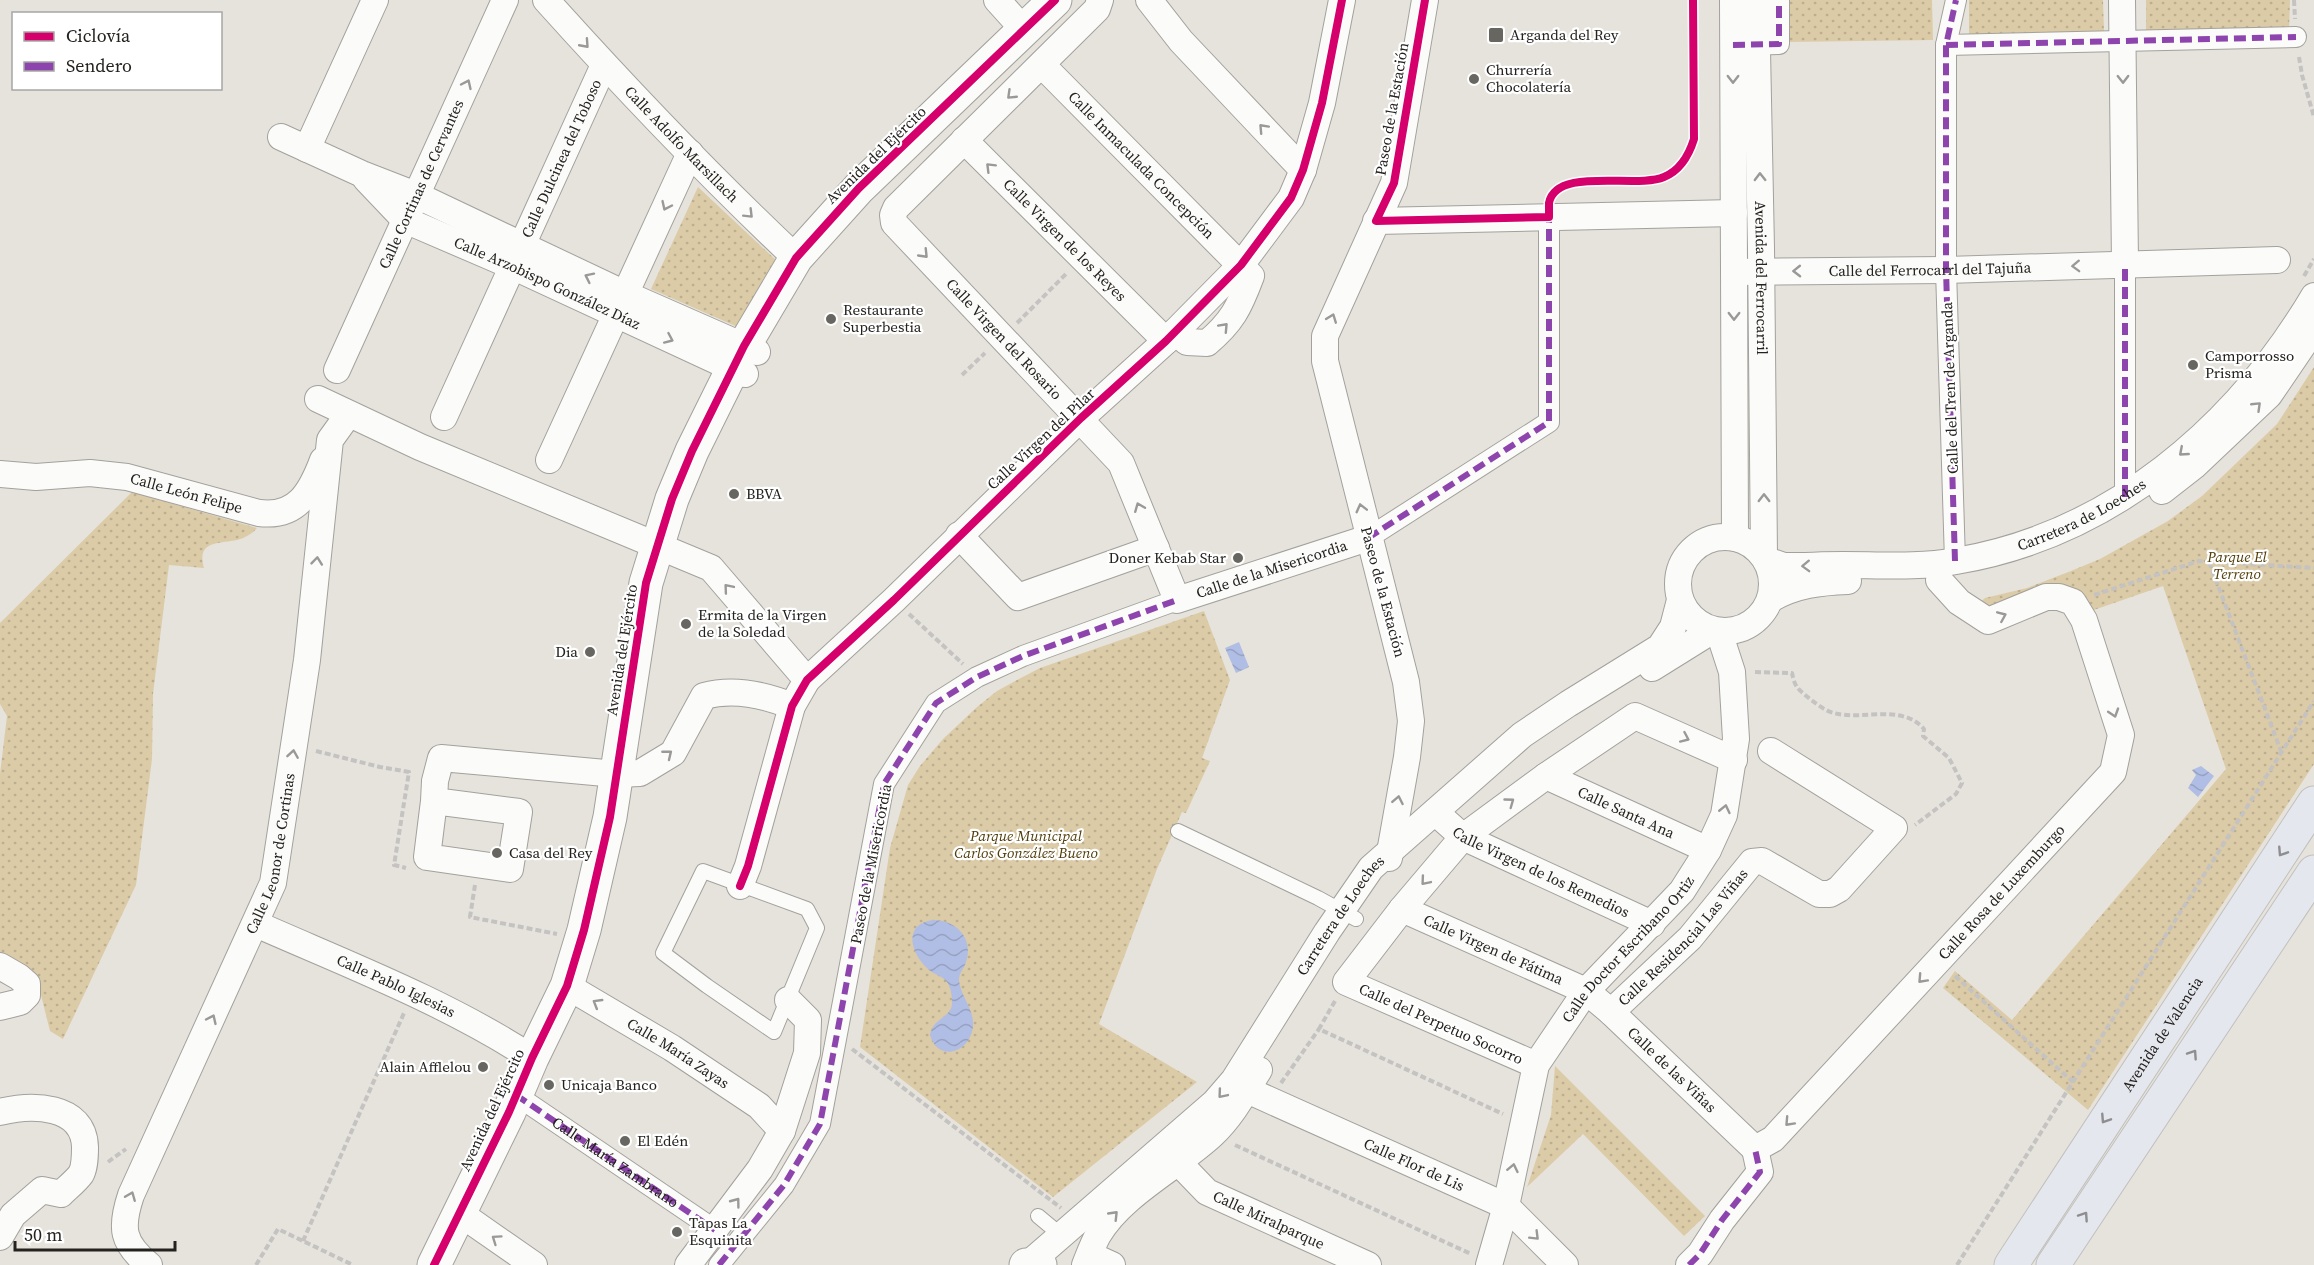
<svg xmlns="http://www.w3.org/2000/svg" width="2314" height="1265" font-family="'Source Serif 4',serif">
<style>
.grass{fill:url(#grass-dots)}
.water{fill:url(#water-waves)}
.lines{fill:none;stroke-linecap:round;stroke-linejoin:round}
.service-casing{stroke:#a3a19c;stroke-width:16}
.pedestrian-casing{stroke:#a3a19c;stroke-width:22}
.minor-casing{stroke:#a3a19c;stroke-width:28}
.tertiary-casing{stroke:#a3a19c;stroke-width:35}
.trunk-casing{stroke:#c2c0bd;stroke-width:35}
.path{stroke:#c4c3c2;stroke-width:4;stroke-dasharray:6 3;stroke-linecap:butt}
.service{stroke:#fbfbfa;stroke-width:14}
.pedestrian{stroke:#fbfbfa;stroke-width:20}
.minor{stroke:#fbfbfa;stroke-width:26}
.tertiary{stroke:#fbfbfa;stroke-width:33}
.trunk{stroke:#e4e7ee;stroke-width:33}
.quiet{stroke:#8e44ad;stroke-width:6;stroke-dasharray:12 6;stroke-linecap:butt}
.cycleway-casing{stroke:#fff;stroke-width:11}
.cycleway{stroke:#d6006c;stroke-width:8}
.oneway{stroke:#9a9997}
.oneway2{stroke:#8e8e90}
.poi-dot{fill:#686660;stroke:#fff;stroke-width:2}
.labels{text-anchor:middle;stroke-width:4.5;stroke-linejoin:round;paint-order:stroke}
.poi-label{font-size:15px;fill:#24221e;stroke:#fff;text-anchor:start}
.street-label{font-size:15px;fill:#24221e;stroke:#fff}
.park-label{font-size:15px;font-style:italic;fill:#503d09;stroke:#fff}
</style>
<defs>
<pattern id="grass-dots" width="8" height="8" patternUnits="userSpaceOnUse" patternTransform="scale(1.5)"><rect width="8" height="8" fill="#dccba7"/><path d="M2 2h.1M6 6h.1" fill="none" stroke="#bdae8f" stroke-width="1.8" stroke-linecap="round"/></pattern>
<pattern id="water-waves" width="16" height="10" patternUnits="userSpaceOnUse" patternTransform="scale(1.5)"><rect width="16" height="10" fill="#b0bde4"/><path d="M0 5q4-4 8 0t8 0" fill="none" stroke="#97a2c3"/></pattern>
</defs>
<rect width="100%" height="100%" fill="#e6e3dc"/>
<!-- grass -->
<path class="grass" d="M1787 0H1932L1933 40 1788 42Z
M1969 0H2103L2104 32 1969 36Z
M2146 0H2290L2289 31 2146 33Z
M698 187 779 263 740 328 651 289Z
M2314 367V764L2088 1110 1943 988 1955 971 2012 1020 2226 769 2163 586 2088 612 2082 603 1992 610 1979 603 1985 598 2027 588 2071 571 2100 559 2168 521 2202 496 2277 424Z
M132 492 257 528C252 534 244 538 237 540 219 544 196 540 204 568L169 565 153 694 152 759 136 885 63 1039 50 1031 36 975 31 969 0 953V774L7 716 0 704V623Z
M1204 611 1230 680 1202 758 1210 761 1186 813 1182 812 1157 869 1099 1024 1197 1082 1053 1197 860 1047 890 848 908 785 920 766 943 739 977 707 997 691 1017 680 1040 668Z
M1555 1066 1705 1216 1684 1236 1583 1134 1527 1187 1551 1115Z"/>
<!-- water -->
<path class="water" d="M1239 642 1249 667 1236 673 1225 648Z
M2201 766 2214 776 2198 797 2188 788 2196 775 2192 770Z
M933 920C956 920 974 938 966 962 964 969 959 972 959 980 960 995 974 1009 973 1025 972 1052 938 1064 930 1035 933 1017 952 1018 952 1003 952 996 951 986 946 981 941 975 932 974 927 968 910 952 903 924 933 920Z"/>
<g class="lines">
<!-- service casing -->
<g class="service-casing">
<path id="service" d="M1178 831 1318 898 1356 919
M703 871 807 909 817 928 774 1032 707 986 663 953Z
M1038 1216 1062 1236"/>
</g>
<!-- pedestrian casing -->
<g class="pedestrian-casing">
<g id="pedestrian">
<path d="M1744 45 1779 44V0"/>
<path d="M1946 45 2296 37"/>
<path d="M2125 497V264"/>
<path d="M1368 538 1549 422V217"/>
<path d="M1955 561 1946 270V45L1956 0"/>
<path id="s1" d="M516 1095 715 1230"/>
<path d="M719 1265 784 1185 820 1124 884 784 936 703 977 677 1023 656 1177 600"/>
</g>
</g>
<!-- minor casing -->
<g class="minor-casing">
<g id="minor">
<path id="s2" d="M546 0C626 89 709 176 796 258"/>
<path d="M997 0 1024 30"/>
<path id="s3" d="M1100 0 1097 9 896 208 893 215 894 223 1121 463 1177 600 1368 538"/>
<path d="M1149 0 1181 41 1303 170"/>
<path d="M1733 0 1735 538"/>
<path id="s4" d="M1756 0 1761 248 1764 556"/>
<path d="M2122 0 2125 264"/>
<path id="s5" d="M1042 65 1251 276C1239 308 1232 322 1207 343L1187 342 1175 332"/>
<path d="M281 137 362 174 416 195 625 294 757 352"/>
<path id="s6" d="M964 140 1166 341"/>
<path d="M307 149 375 0"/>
<path id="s7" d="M366 179 405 220 512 266 745 374"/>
<path d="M1376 221 1734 213"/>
<path id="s8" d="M1734 272 1946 270 2277 260"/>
<path id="s9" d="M337 370 505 0"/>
<path d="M318 399 420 447 711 568 807 680"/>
<path id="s10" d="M444 417 604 65"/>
<path d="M549 460 690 153"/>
<path id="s11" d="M0 474 36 477 90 473 127 477 259 513C297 518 311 492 323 460"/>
<path d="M2162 491 2194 466 2269 395 2314 329"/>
<path d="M959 535 1018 597 1156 548"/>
<circle cx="1725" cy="584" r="47"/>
<path id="s12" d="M1766 560 1784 566H1806C1856 562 1907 570 1956 561 2111 535 2236 428 2314 296"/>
<path d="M1771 599C1795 585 1820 582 1848 581"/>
<path d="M1652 668 1713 630"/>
<path id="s13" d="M1546 776 1708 850"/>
<path d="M434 801 427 857 510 869 519 812 434 801 435 781 441 758 616 774 640 773 673 753 704 696C733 688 765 695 792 706"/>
<path id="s14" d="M1435 812 1463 837 1652 924"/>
<path d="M1389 858 1407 757 1411 721 1406 682 1325 361V336L1394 183 1425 0"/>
<path d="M740 886 748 866 792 706 807 680 894 600 1081 418 1166 341 1241 265 1291 198 1303 170 1322 103 1342 0"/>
<path id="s15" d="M1402 909 1586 991 1611 1012 1755 1149"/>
<path id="s16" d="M256 924C349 965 446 1002 532 1058"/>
<path d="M0 966 19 977 27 984V995L20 1002 0 1007"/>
<path id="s17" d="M567 986 672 1048 759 1106 782 1131"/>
<path id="s18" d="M1611 1012 1690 938 1752 862 1762 861 1819 894H1830L1839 889 1894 828 1771 751"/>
<path d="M1536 1065 1346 982 1402 909 1463 837 1546 776 1635 716 1734 760"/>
<path id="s19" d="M1247 1090 1506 1206 1565 1265"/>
<path d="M0 1112C31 1104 84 1104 85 1147 85 1155 85 1167 81 1174 76 1181 67 1188 61 1194L42 1190 13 1215 0 1237"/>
<path id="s20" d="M1755 1149 1773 1139 2113 772 2121 735 2084 620 2073 602 2059 597H2046L1988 621 1959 602 1939 580"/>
<path id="s21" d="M1179 1163 1207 1192 1368 1265"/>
<path d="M458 1212 534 1265"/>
<path d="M1090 1255 1112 1265"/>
<path id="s22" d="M149 1265C122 1243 120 1228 131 1195L273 883 307 660 330 440 348 415"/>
<path d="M688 1265 760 1169 782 1131 807 1053 808 1020 788 1000"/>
<path id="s23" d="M1027 1265 1215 1102 1234 1080 1327 932 1371 868 1522 735 1568 704 1660 647 1673 627 1680 600"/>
<path d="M1085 1265C1089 1255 1093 1244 1098 1235 1122 1194 1178 1167 1213 1134 1232 1116 1245 1092 1259 1070"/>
<path id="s24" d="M1489 1265 1506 1206 1536 1065 1586 991 1682 891 1708 850 1724 815 1736 739 1732 672 1719 632"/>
<path d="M1689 1265 1700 1254 1722 1220 1760 1172 1755 1149"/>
</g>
</g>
<!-- tertiary casing -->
<g class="tertiary-casing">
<path id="tertiary" d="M434 1265 509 1112 532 1058 567 986 584 930 610 817 646 583 672 499 692 451 744 346 796 258 859 188 1055 0
M1026 1265H1040"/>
</g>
<!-- trunk casing -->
<g class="trunk-casing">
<g id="trunk">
<path id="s25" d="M2011 1265 2314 803"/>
<path d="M2053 1265 2314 872"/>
</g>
</g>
<!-- path -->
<path class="path" d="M2294 0 2295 19
M2299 57 2302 75 2314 117
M2304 276 2314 259
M1017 323 1067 273
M962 375 985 353
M2209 562 2281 751
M2094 595 2199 561 2314 568
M909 614 963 664
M1755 672 1792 673C1795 688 1798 689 1810 699 1817 704 1825 711 1834 713 1863 721 1901 703 1924 729L1923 736 1949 758 1962 783 1956 794 1915 825
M316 751 380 767 409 772 394 865 406 868
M475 885 470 917 557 934
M1955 976 2073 1082
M1335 1001 1319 1029 1503 1114
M852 1049 1061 1208
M1281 1083 1319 1029
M1235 1145 1471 1254
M108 1162 126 1149
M303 1241 404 1013
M256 1265 278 1229 353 1265
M1957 1265 2314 701"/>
<!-- service -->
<use href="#service" class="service"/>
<!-- pedestrian -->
<use href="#pedestrian" class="pedestrian"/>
<!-- minor -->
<use href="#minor" class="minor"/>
<!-- tertiary -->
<use href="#tertiary" class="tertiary"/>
<!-- trunk -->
<use href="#trunk" class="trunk"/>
<!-- quiet -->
<path class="quiet" d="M1733 45 1779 44V0
M1946 45 2296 37
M2125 497V264
M1368 538 1549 422V217
M1955 561 1946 270V45L1956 0
M516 1095 715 1230
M719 1265 784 1185 820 1124 884 784 936 703 977 677 1023 656 1177 600
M1689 1265 1700 1254 1722 1220 1760 1172 1755 1149"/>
<!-- cycleway casing -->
<g class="cycleway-casing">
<path id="cycleway" d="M1425 0 1394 183 1376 221 1549 217C1549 213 1549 207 1549 203 1556 166 1637 189 1664 177 1681 170 1689 155 1694 139L1693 0
M740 886 748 866 792 706 807 680 894 600 1081 418 1166 341 1241 265 1291 198 1303 170 1322 103 1342 0
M434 1265 509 1112 532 1058 567 986 584 930 610 817 646 583 672 499 692 451 744 346 796 258 859 188 1055 0"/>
</g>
<!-- cycleway -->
<use href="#cycleway" class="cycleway"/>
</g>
<!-- one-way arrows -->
<defs><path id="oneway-chevron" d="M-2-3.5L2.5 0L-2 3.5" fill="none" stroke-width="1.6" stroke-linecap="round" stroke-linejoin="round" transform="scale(1.5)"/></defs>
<g class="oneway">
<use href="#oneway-chevron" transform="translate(585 44) rotate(48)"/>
<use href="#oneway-chevron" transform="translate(1733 79) rotate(90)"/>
<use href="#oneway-chevron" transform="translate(2123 79) rotate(89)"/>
<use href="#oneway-chevron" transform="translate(467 84) rotate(-65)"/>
<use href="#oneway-chevron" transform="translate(1011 95) rotate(136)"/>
<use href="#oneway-chevron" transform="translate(1263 128) rotate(-133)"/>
<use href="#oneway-chevron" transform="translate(990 167) rotate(-135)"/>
<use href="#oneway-chevron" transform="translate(1760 177) rotate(-91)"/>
<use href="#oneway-chevron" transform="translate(666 206) rotate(115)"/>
<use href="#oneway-chevron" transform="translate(749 214) rotate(45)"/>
<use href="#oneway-chevron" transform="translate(924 254) rotate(46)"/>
<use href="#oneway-chevron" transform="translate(2076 266) rotate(178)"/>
<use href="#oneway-chevron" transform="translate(1797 271) rotate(179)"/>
<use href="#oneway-chevron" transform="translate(589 277) rotate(-154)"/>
<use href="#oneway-chevron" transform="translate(1734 316) rotate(90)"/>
<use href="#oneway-chevron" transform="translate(1332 318) rotate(-69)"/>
<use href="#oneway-chevron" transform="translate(1224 327) rotate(-47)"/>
<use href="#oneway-chevron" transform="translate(669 339) rotate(24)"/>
<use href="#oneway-chevron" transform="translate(2257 406) rotate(-44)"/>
<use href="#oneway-chevron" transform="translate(2183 452) rotate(139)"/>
<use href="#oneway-chevron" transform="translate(1764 498) rotate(-90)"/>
<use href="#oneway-chevron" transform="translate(1139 507) rotate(-112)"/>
<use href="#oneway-chevron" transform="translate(1361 508) rotate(-104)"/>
<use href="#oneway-chevron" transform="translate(317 561) rotate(-84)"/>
<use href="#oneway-chevron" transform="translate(1806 566) rotate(178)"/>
<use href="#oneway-chevron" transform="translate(728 588) rotate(-130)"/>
<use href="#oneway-chevron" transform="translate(2002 616) rotate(-23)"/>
<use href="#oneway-chevron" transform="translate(2114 713) rotate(72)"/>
<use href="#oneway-chevron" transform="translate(1685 738) rotate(24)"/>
<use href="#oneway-chevron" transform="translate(293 754) rotate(-81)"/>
<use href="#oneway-chevron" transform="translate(668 754) rotate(-39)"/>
<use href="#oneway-chevron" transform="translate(1398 800) rotate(-79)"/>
<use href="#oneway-chevron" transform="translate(1510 802) rotate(-36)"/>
<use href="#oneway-chevron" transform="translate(1725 809) rotate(-77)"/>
<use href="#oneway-chevron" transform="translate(1425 881) rotate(130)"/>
<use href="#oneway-chevron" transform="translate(1922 979) rotate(133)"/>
<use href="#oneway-chevron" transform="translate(597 1003) rotate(-149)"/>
<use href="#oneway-chevron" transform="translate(212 1019) rotate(-65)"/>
<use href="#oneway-chevron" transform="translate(1222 1094) rotate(130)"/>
<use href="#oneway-chevron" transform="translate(1789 1122) rotate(133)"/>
<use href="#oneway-chevron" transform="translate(1513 1168) rotate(-78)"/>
<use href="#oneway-chevron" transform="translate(131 1196) rotate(-68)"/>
<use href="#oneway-chevron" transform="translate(736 1202) rotate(-53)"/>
<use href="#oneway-chevron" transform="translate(1114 1215) rotate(-46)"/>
<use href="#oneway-chevron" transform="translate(1535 1236) rotate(45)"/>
<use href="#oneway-chevron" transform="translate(496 1239) rotate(-145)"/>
</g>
<g class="oneway2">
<use href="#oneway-chevron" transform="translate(2282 852) rotate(123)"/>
<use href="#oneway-chevron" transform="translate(2193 1054) rotate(-56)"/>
<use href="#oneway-chevron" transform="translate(2105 1119) rotate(123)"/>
<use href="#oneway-chevron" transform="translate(2084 1216) rotate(-56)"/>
</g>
<!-- markers -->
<g class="poi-dot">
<rect x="1488" y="27" width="16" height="16" rx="3"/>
<circle cx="1474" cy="79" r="6"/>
<circle cx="831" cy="319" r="6"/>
<circle cx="2193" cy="365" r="6"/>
<circle cx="734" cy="494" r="6"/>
<circle cx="1238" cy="558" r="6"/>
<circle cx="686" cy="624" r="6"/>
<circle cx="590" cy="652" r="6"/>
<circle cx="497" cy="853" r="6"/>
<circle cx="483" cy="1067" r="6"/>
<circle cx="549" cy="1085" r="6"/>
<circle cx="625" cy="1141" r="6"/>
<circle cx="677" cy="1232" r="6"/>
</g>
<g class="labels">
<!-- poi labels -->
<g class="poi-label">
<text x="1510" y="40">Arganda del Rey</text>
<text x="1486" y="75">Churrería<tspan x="1486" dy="17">Chocolatería</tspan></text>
<text x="843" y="315">Restaurante<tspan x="843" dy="17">Superbestia</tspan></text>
<text x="2205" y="361">Camporrosso<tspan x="2205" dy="17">Prisma</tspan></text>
<text x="746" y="499">BBVA</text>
<text x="1226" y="563" text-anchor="end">Doner Kebab Star</text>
<text x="698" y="620">Ermita de la Virgen<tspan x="698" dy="17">de la Soledad</tspan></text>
<text x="578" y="657" text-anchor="end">Dia</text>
<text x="509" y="858">Casa del Rey</text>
<text x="471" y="1072" text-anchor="end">Alain Afflelou</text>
<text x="561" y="1090">Unicaja Banco</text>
<text x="637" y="1146">El Edén</text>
<text x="689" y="1228">Tapas La<tspan x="689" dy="17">Esquinita</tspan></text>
</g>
<!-- street labels -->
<g class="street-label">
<text transform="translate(1392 109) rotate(-80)" y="5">Paseo de la Estación</text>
<text dy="5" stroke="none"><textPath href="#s2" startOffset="198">Calle Adolfo Marsillach</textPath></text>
<text transform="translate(876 155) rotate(-44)" y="5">Avenida del Ejército</text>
<text dy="5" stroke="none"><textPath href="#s10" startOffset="284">Calle Dulcinea del Toboso</textPath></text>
<text dy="5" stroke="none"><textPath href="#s5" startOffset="141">Calle Inmaculada Concepción</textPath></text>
<text dy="5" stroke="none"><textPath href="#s9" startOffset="204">Calle Cortinas de Cervantes</textPath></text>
<text dy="5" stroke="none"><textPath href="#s6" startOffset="142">Calle Virgen de los Reyes</textPath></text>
<text dy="5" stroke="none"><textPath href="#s8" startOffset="196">Calle del Ferrocarrl del Tajuña</textPath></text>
<text dy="5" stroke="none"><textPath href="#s4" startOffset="278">Avenida del Ferrocarril</textPath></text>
<text dy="5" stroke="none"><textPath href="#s7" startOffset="212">Calle Arzobispo González Díaz</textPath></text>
<text dy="5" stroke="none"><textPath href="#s3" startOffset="468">Calle Virgen del Rosario</textPath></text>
<text transform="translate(1950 388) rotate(-92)" y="5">Calle del Tren de Arganda</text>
<text transform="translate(1041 439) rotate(-43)" y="5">Calle Virgen del Pilar</text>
<text dy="5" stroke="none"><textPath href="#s11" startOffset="189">Calle León Felipe</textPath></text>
<text dy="5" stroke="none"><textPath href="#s12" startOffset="326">Carretera de Loeches</textPath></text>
<text dy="5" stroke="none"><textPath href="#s3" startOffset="886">Calle de la Misericordia</textPath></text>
<text transform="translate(1383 592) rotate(75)" y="5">Paseo de la Estación</text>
<text transform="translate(622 650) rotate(-81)" y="5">Avenida del Ejército</text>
<text dy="5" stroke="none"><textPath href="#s13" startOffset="88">Calle Santa Ana</textPath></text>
<text dy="5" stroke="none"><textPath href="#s22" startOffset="450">Calle Leonor de Cortinas</textPath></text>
<text transform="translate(871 864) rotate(-79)" y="5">Paseo de la Misericordia</text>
<text dy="5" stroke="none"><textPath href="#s14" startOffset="123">Calle Virgen de los Remedios</textPath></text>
<text dy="5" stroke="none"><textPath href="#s20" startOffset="357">Calle Rosa de Luxemburgo</textPath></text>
<text dy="5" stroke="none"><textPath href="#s23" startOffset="474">Carretera de Loeches</textPath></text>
<text dy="5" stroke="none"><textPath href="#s18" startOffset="104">Calle Residencial Las Viñas</textPath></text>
<text dy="5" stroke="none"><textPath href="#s15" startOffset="100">Calle Virgen de Fátima</textPath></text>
<text dy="5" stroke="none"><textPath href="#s24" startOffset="354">Calle Doctor Escribano Ortiz</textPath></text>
<text dy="5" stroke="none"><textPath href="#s16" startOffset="153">Calle Pablo Iglesias</textPath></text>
<text transform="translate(1441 1024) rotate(24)" y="5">Calle del Perpetuo Socorro</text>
<text dy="5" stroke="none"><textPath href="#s25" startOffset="276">Avenida de Valencia</textPath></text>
<text dy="5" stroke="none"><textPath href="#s17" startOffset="130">Calle María Zayas</textPath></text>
<text dy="5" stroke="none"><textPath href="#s15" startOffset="318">Calle de las Viñas</textPath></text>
<text transform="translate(492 1110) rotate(-65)" y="5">Avenida del Ejército</text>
<text dy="5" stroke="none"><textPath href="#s1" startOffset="120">Calle María Zambrano</textPath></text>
<text dy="5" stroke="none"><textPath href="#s19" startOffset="183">Calle Flor de Lis</textPath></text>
<text dy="5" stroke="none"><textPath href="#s21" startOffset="108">Calle Miralparque</textPath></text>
</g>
<!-- park labels -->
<g class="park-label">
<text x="2237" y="562">Parque El<tspan x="2237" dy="17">Terreno</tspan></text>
<text x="1026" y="841">Parque Municipal<tspan x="1026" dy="17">Carlos González Bueno</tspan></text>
</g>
</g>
<!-- legend -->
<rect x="12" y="12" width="210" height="78" fill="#ffffff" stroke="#a7a7a5" stroke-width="1.5"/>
<rect x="24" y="32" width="30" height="9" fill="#d6006c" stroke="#a7a7a5" stroke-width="1.5"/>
<text x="66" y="42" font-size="18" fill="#24221e">Ciclovía</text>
<rect x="24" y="62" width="30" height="9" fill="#8e44ad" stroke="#a7a7a5" stroke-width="1.5"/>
<text x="66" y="72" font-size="18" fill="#24221e">Sendero</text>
<!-- scale -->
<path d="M15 1241v9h160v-9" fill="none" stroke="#24221e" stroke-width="3"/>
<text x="24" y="1241" font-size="18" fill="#24221e" stroke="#ffffff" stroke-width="4.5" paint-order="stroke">50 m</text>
</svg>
